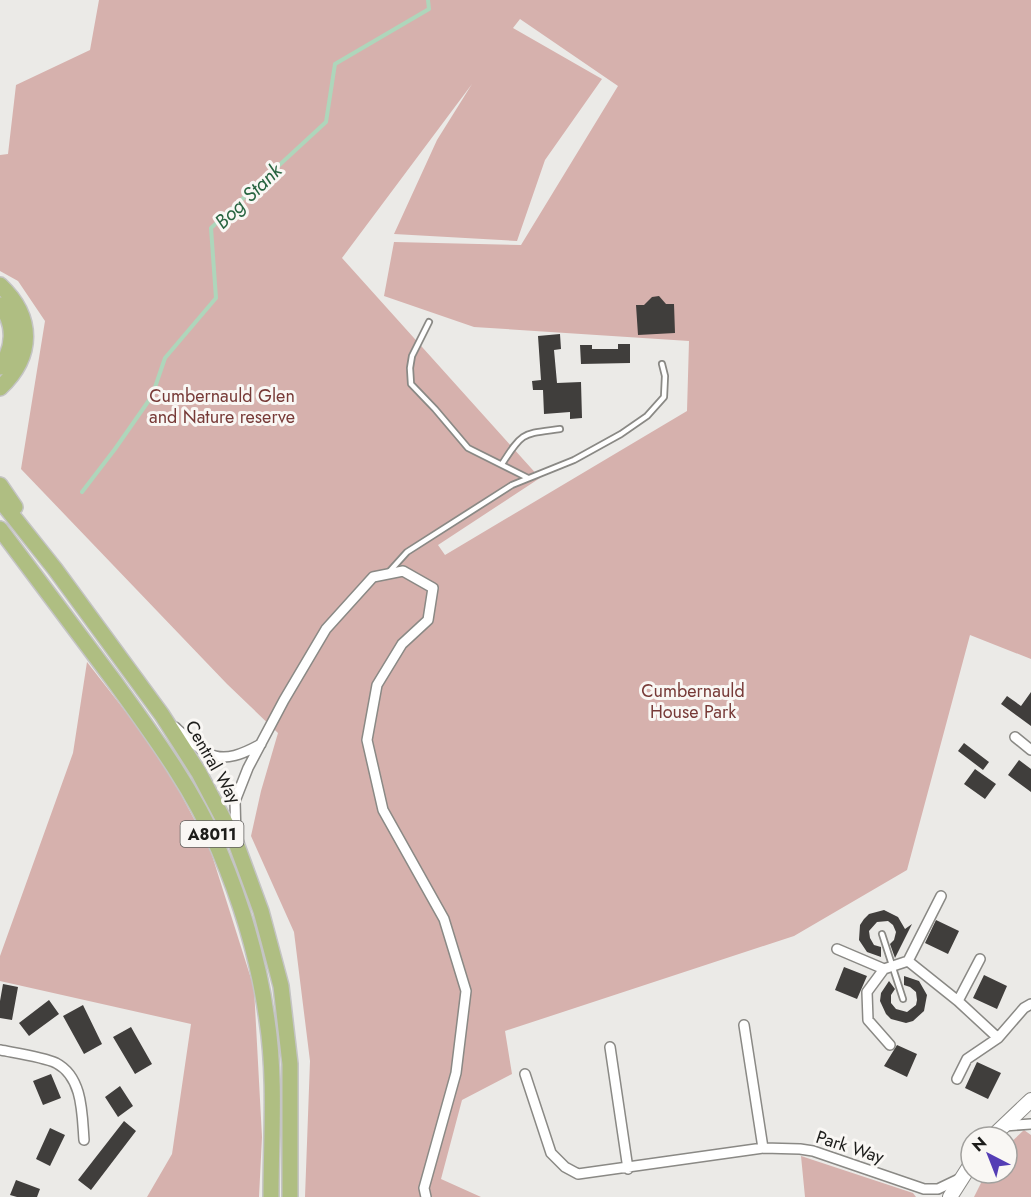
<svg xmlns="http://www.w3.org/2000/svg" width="1031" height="1197" font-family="Jost,sans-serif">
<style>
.green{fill:#d6b1ad;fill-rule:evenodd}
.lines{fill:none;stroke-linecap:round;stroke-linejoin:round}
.stream{stroke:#aed6bb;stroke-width:4}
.building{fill:#403e3c}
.lane-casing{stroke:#8a8985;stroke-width:8}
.street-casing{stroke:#8a8985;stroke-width:12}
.secondary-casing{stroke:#8a8985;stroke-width:16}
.primary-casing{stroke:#c4c4c4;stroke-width:18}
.lane{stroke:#fff;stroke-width:4.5}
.street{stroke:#fff;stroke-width:9}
.secondary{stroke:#fff;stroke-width:14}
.primary{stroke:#afbe82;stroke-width:15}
.labels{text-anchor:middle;stroke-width:6;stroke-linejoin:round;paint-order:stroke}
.shield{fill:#f9f7f4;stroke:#5f5e5c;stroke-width:1.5}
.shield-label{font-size:16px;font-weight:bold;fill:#1d1d1b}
.park-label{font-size:18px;fill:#773a37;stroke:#f9f7f4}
.street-label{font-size:18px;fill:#1d1d1b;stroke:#f9f7f4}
.water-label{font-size:20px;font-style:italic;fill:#286541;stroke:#f9f7f4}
</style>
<rect width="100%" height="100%" fill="#ebeae7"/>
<!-- green -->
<path class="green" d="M99 0H1031V659L970 635 907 870 794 936 505 1031 512 1074 462 1100 441 1179 481 1197H305L310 1061 294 932 251 836 261 791 278 733 227 684 21 469 45 321 18 281 0 271V155L8 154 16 85 90 50ZM520 19 618 86 521 245 394 242 384 296 474 327 689 341 687 411 445 555 438 545 540 478 342 258 472 84 437 140 394 234 517 241 545 160 602 79 513 28Z
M87 662 161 757 210 849 254 988 262 1137 259 1197H147L172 1154 191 1024 0 981V956L73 753Z
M1024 1130 1031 1135V1197H974L986 1173H1007V1146Z
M801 1156 913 1193 916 1197H805Z"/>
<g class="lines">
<!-- stream -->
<path class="stream" d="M82 492 115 449 152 396 165 358 216 298 211 228 326 122 335 64 429 9 428 0"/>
</g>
<!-- building -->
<path class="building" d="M659 296 666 304H674L675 333 638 335 636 305H644L652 297Z
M560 334 561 349 554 350 557 383 581 382 582 418 570 419V412L544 414 543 390H533L532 381 541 380 538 336Z
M618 344H630V363L581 364 580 345H592V349H618Z
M1031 692V726L1001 704 1007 696 1021 706Z
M964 743 989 762 983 770 958 751Z
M1019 760 1031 769V792L1008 775Z
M975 769 996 784 985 799 964 784Z
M884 910 898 917 905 929 912 924 895 958 890 944 894 940 896 932 893 925 888 921 877 922 869 931 870 938 874 945 881 947V957L867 952 859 940 860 925 864 919 869 914Z
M936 920 959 931 948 954 925 943Z
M844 967 867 976 857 999 835 990Z
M984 975 1007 986 997 1009 973 998Z
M904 976 919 981 927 995 924 1011 913 1021 906 1023 891 1019 886 1014 880 1001 881 993 889 981 895 989 891 995V1003L896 1009 907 1012 916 1005 917 1000 916 992 910 987 904 985Z
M3 984 18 987 12 1020 0 1018V1001Z
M49 1000 59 1014 29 1036 19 1023Z
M83 1005 102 1044 84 1054 63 1016Z
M131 1027 152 1064 135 1074 113 1037Z
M897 1045 917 1054 907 1077 884 1066Z
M977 1062 1001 1073 988 1099 965 1088Z
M51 1074 61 1098 43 1105 33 1081Z
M120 1086 133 1106 118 1117 105 1097Z
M124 1121 136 1131 91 1190 78 1180Z
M50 1128 65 1135 50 1166 36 1159Z
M16 1180 40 1189 37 1197H17L10 1195Z"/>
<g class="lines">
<!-- lane casing -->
<g class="lane-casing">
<path id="lane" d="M429 322 412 356 410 368 411 384 435 409 468 448 528 478
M502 464C523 431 523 434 560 429
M389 572 407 552 512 485 574 460 621 434 647 416 664 397 665 376 662 364
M882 934 903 999"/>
</g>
<!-- street casing -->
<g class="street-casing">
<path id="street" d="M175 727C208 757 218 768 261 744
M1015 737 1031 750
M236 837 235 801 248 768 284 700 326 629 373 577 403 571 433 588 428 620 402 644 377 685 367 740 383 810 444 919 466 991 456 1073 424 1188 426 1197
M837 949 884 969
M908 961 941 896
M958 1001 980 959
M744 1025 763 1148
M890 1045 868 1020 867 992 884 969 908 961 958 1001 998 1038
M610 1047 628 1169
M0 1050C15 1053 43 1057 56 1063 83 1077 82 1114 84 1140
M525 1074 551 1153 565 1167 578 1174 763 1148 800 1149 813 1151 924 1189H938L961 1178
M957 1079 967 1059 998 1038 1024 1008 1031 1004
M1004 1126 1031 1124"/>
</g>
<!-- secondary casing -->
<g class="secondary-casing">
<path id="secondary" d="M992 1137 1031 1100
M950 1197 971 1164"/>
</g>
<!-- primary casing -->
<g class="primary-casing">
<path id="primary" d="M0 285C34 317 34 356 0 388
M0 305C16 324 14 349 0 367
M0 485 15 507
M0 500 55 569 162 715 199 773 236 843 261 911 281 986 290 1064V1197
M0 529C38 579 76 630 114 681 153 735 193 789 219 850 242 904 259 962 267 1020 276 1079 271 1138 271 1197"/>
</g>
<!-- lane -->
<use href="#lane" class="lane"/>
<!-- street -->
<use href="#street" class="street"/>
<!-- secondary -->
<use href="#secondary" class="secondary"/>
<!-- primary -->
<use href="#primary" class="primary"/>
</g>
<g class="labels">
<!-- shield labels -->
<rect class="shield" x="180.5" y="821" width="63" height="26" rx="4.5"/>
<g class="shield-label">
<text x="212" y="840">A8011</text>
</g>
<!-- park labels -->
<g class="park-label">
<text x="222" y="402">Cumbernauld Glen<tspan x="222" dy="21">and Nature reserve</tspan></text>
<text x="693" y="697">Cumbernauld<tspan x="693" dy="21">House Park</tspan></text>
</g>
<!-- street labels -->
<g class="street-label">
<text transform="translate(213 762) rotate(60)" y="6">Central Way</text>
<text transform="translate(850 1147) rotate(18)" y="6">Park Way</text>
</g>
<!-- water labels -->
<g class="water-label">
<text transform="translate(248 196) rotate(-44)" y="7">Bog Stank</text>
</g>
</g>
<!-- north arrow -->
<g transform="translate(989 1155) rotate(318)"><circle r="28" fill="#f9f7f4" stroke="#a1a09d" stroke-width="1.5"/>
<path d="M0-4.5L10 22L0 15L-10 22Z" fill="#543db5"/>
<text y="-9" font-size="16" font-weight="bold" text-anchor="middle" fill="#1d1d1b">N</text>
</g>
</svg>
